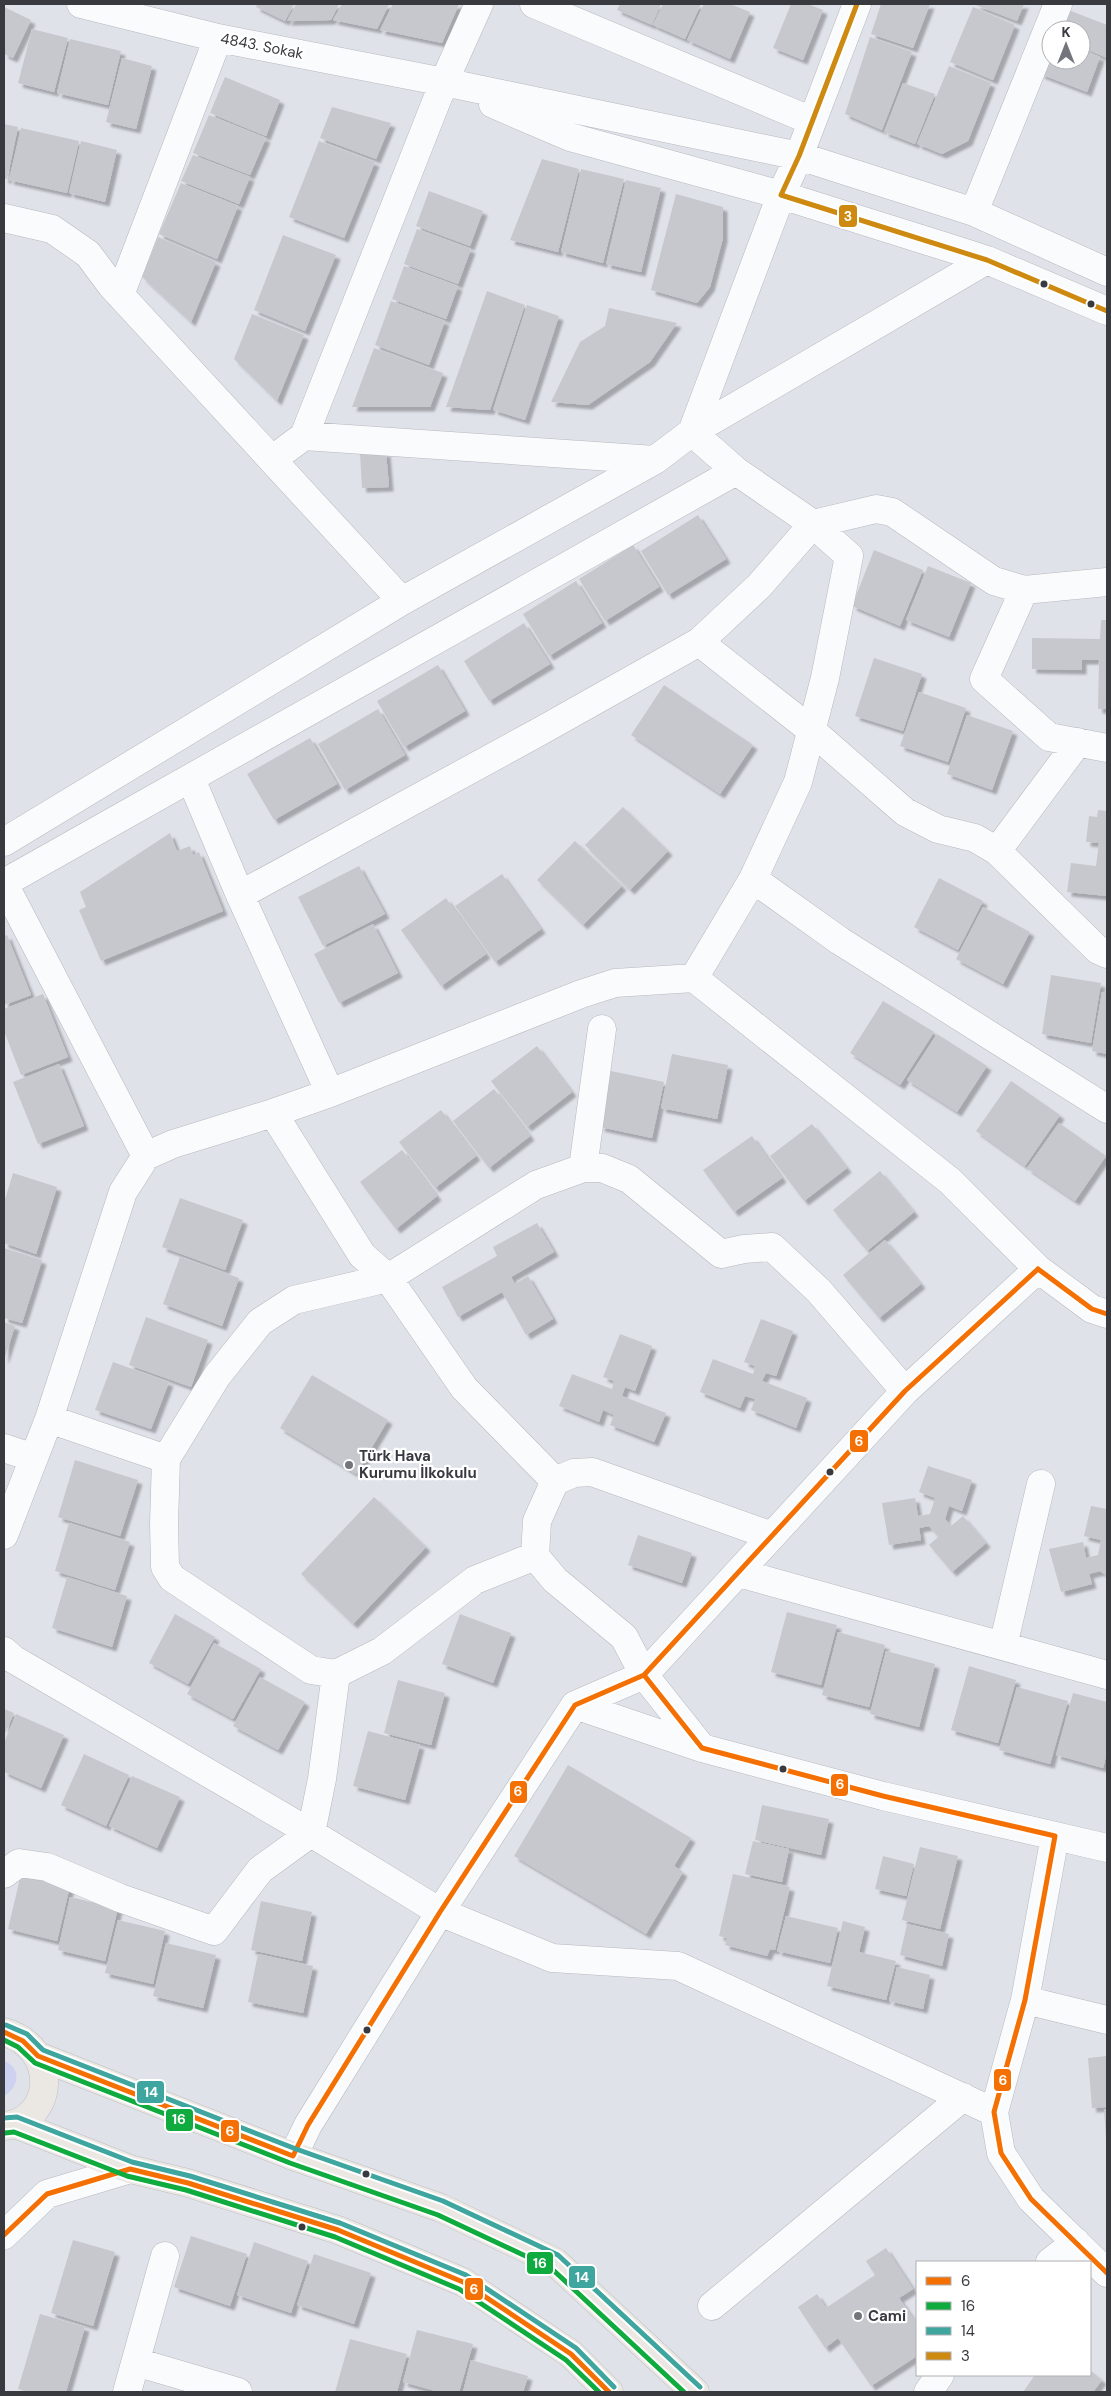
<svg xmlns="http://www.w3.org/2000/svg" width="1111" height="2396" font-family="'DM Sans',sans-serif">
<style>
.green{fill:#ced1f0}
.building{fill:#c7c8ce;filter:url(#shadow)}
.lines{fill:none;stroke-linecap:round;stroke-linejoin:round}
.minor-casing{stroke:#b6b8be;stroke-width:29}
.major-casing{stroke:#bdbec3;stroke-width:29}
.minor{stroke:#fafbfc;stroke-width:28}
.major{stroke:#ebe7e2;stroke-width:28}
.bus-1-casing{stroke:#fff;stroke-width:9}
.bus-2-casing{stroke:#fff;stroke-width:9}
.bus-3-casing{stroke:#fff;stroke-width:9}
.bus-4-casing{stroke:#fff;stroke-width:9}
.bus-1{stroke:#f57003;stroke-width:5}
.bus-2{stroke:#10ab3e;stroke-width:5}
.bus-3{stroke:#3ea69e;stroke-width:5}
.bus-4{stroke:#ce8a10;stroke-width:5}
.bus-dot{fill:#393940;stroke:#fff;stroke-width:2}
.poi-dot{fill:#73747c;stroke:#fff;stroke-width:2}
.labels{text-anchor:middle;stroke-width:4.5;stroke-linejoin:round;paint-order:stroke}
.street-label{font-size:15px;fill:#393940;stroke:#fff}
.poi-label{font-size:15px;font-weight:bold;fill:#393940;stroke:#fff;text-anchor:start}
.line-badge{stroke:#fff;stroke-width:2}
.badge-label{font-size:14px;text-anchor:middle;font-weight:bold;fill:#fff}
</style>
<defs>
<filter id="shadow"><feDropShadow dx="4.5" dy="4.5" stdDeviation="1" flood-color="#0004"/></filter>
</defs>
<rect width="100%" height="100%" fill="#e0e2ea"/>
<!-- green -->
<path class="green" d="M4 2061C22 2067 19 2088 4 2096Z"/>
<!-- building -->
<path class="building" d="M257 4H294L285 21 256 7Z
M296 4H339L331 20 287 21Z
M342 4H389L377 29 333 20Z
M393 4H459L442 43 380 30Z
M620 4H661L652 25 617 10Z
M663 4H701L685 39 653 25Z
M704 4H730L750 12 730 59 687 40Z
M791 4H808L823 10 803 60 773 48Z
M881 4H930L913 48 871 34Z
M973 4H1024L1017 21Z
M4 7 31 20 13 58 4 54Z
M973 7 1015 25 993 80 950 62Z
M1066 9 1107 25V58L1081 47V30H1058Z
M32 29 68 38 54 92 18 83Z
M870 37 912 52 882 130 845 114Z
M70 39 121 51 108 105 57 93Z
M1051 46V60H1081V49L1100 57 1087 92 1040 74Z
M122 58 152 66 136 129 106 122Z
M949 66 991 83 968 141 942 154 917 144Z
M225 77 280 100 266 136 210 113Z
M903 83 935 94 915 144 884 132Z
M332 107 391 123 376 159 320 138Z
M209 115 266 138 250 175 193 153Z
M4 124 18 127 7 179H4Z
M21 128 79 141 67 193 9 180Z
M81 141 117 150 105 202 69 193Z
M319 141 375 162 344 238 289 217Z
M193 155 250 177 239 204 181 181Z
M542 159 579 169 558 252 510 240Z
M581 169 624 179 603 263 561 252Z
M626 180 661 188 641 272 606 264Z
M181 183 238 206 217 259 159 234Z
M429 191 483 211 470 246 416 226Z
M676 194 723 207V238L710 287 697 303 651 290Z
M417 229 471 249 458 284 404 264Z
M283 235 336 255 305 331 254 310Z
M158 237 216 262 191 322 142 277Z
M404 266 458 286 446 319 392 299Z
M487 291 525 305 490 410 446 407Z
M391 301 445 321 429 365 375 345Z
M527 305 559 316 525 420 493 410Z
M609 308 677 323 650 362 588 405 551 402 580 342 605 326Z
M252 314 304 335 277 401 234 359Z
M374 348 443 373 430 407H352Z
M386 452 389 487 362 488 360 453Z
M698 515 726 559 668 595 641 551Z
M633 545 659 587 605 621 579 579Z
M874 550 923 570 900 626 852 606Z
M928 566 971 583 949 637 906 620Z
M576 581 602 623 549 656 523 614Z
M1101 620H1107V709H1098L1099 660H1082V670L1032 669V638L1100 639Z
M524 623 550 664 489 701 464 661Z
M874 658 922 674 903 731 855 716Z
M438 665 465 711 404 747 377 701Z
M664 685 753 745 720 794 631 735Z
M919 692 966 708 948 762 900 746Z
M378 709 405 755 345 790 318 744Z
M967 715 1013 731 992 790 947 774Z
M310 738 337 784 274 820 247 774Z
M623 807 668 851 630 890 585 845Z
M1098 810 1107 811V896L1067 892 1071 863 1096 866 1099 843 1086 842 1089 816 1097 817Z
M170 833 177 851 190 846 193 855 199 852 223 911 101 961 79 910 86 907 80 892Z
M575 841 622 886 583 925 537 880Z
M359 866 385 914 323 946 298 897Z
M502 874 541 929 495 962 455 906Z
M939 878 983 901 958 950 914 927Z
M446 898 486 954 441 986 401 930Z
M983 907 1030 932 1003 984 956 959Z
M373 924 398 973 339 1003 314 954Z
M7 935 31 995 4 1005V936Z
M1051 975 1101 983 1091 1043 1042 1034Z
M1102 992H1107V1054L1092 1051Z
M43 994 68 1057 21 1075 4 1031V1009Z
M883 1001 934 1032 900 1085 850 1053Z
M937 1034 987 1066 957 1112 907 1080Z
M537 1046 572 1092 527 1127 491 1081Z
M672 1054 728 1065 717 1119 661 1108Z
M59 1064 84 1126 38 1144 13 1082Z
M611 1071 664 1082 652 1138 600 1127Z
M1011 1081 1060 1115 1025 1166 976 1131Z
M494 1089 530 1136 489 1168 453 1121Z
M441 1110 476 1156 435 1188 399 1142Z
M1059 1123 1106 1156 1075 1201 1027 1168Z
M812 1124 847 1168 804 1201 770 1156Z
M752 1136 782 1178 734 1212 703 1170Z
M402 1150 437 1196 396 1229 360 1182Z
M880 1171 914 1212 867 1251 833 1210Z
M13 1173 57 1187 36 1254 4 1243V1203Z
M180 1198 243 1220 225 1270 162 1247Z
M537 1223 554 1252 511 1277 515 1284 528 1276 553 1319 526 1335 502 1292 458 1317 442 1287 497 1256 493 1247Z
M885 1240 921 1284 879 1318 843 1275Z
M4 1248 42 1260 22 1323 4 1318Z
M180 1257 239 1278 222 1326 163 1304Z
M146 1317 208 1340 191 1387 129 1365Z
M761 1319 793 1331 776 1376 766 1373 762 1381 807 1398 796 1428 751 1410 755 1399 745 1396 740 1408 700 1392 713 1359 753 1374 755 1366 744 1362Z
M4 1322 15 1326 4 1360Z
M620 1334 652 1346 635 1391 625 1387 622 1396 666 1413 654 1442 610 1425 614 1415 603 1410 599 1422 559 1406 572 1374 612 1389 614 1381 603 1377Z
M113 1362 169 1382 151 1429 95 1410Z
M312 1375 388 1420 356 1474 280 1428Z
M75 1460 138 1480 120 1536 58 1517Z
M928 1466 972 1480 962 1511 949 1506 945 1519 951 1526 963 1516 986 1543 952 1572 929 1545 938 1537 929 1526 919 1528 921 1540 889 1545 882 1503 915 1498 918 1516 930 1514 935 1498 919 1492Z
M374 1497 426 1547 353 1624 301 1574Z
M1091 1506 1107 1509V1576L1100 1571 1089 1574 1092 1584 1061 1592 1049 1549 1083 1542 1086 1558 1098 1555 1101 1540 1084 1536Z
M69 1523 130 1542 115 1590 55 1571Z
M638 1535 692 1553 682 1583 628 1565Z
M67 1577 127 1596 112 1647 52 1628Z
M787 1612 837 1625 821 1685 771 1672Z
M175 1614 215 1637 188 1684 149 1663Z
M460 1614 511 1633 493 1683 442 1664Z
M838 1632 885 1645 869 1707 822 1695Z
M214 1643 261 1669 233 1719 187 1694Z
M886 1651 935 1664 919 1727 870 1714Z
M969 1666 1016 1680 998 1743 951 1730Z
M260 1677 305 1702 278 1750 233 1726Z
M398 1680 445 1693 431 1745 384 1733Z
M1017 1687 1068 1701 1050 1764 999 1750Z
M1073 1693 1107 1702V1752L1103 1768 1056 1755Z
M4 1709 14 1713 4 1736Z
M16 1714 64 1735 41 1788 4 1772V1743Z
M368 1731 420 1745 405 1800 353 1786Z
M84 1754 129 1775 106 1826 61 1805Z
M568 1765 691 1838 674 1866 683 1872 646 1934 514 1856Z
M132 1776 180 1797 157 1848 109 1826Z
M762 1805 829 1819 821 1855 755 1840Z
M753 1841 789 1849 782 1882 745 1874Z
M920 1847 958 1856 940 1929 902 1920Z
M883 1856 914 1864 906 1896 875 1889Z
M21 1874 70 1886 57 1941 8 1929Z
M733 1874 790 1887 775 1950 770 1949 767 1956 725 1945 727 1938 719 1936Z
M70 1897 118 1908 105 1961 58 1950Z
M261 1901 312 1912 302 1961 251 1950Z
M786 1916 838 1928 830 1963 777 1951Z
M118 1920 165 1931 153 1984 105 1973Z
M843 1921 865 1927 859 1952 896 1961 886 2000 827 1986Z
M907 1924 949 1934 942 1966 900 1955Z
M166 1943 216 1955 203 2008 153 1996Z
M258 1954 313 1966 303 2013 248 2002Z
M897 1967 930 1975 923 2009 889 2001Z
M1107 2056V2107L1092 2108 1088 2058Z
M1107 2109V2139H1106L1104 2110Z
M191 2236 247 2254 230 2306 174 2287Z
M73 2240 115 2252 93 2326 51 2313Z
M254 2242 308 2261 291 2313 237 2295Z
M886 2248 913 2289 899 2298 917 2324V2356L871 2386 838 2338 825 2348 798 2307 817 2294 826 2308 875 2275 866 2261Z
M314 2254 371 2273 354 2324 297 2305Z
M40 2314 85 2327 66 2392H29L18 2389Z
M417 2330 473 2344 459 2392H439L403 2382Z
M350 2339 407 2354 397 2392H335Z
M471 2360 528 2376 523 2392H463Z
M1090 2370 1102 2380 1093 2392H1023L1035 2375H1090Z"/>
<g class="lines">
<!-- minor casing -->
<g class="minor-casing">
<path id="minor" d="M81 4 218 38 444 82 799 156 974 212 1107 272
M534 4 812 121
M493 104 570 137 781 195 953 249 987 260 1107 311
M974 212 1058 4
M4 218 52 229 88 254 111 285 402 601
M120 295 218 38
M304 436 655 460
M273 459 304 436 444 82 479 4
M1024 590 984 679 1049 737 1107 748
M699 642 811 730 905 812 938 829 975 838 997 851 1098 950 1107 954
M191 779 240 895 330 1093
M4 842 402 601 655 460 692 432 987 260
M997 851 1078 742
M753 879 840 941 1107 1109
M4 883 736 471
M4 884 146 1156
M240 895 537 733 699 642 759 586 813 524 876 509 892 512 994 581 1024 590 1107 582
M694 978 753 879 798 782 825 678 849 556 813 524 736 471 692 432 781 195 799 156 857 4
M273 1113 362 1255 388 1278 464 1388 555 1481
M583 1168H602L629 1179 721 1254 744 1249 772 1247 819 1291 905 1391
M49 1419 166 1459
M4 1448 34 1458
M4 1535 49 1419 123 1192 146 1156 173 1144 273 1113 330 1093 581 994 615 983 694 978 950 1181 1038 1269 1092 1309 1107 1314
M535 1556 555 1580 624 1637 644 1675 702 1748
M739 1573 1107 1675
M1003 1646 1041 1484
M4 1651 13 1659 311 1833 440 1912 552 1958 678 1966 994 2112
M336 1674 382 1651 475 1580 535 1556 537 1521 555 1481 574 1473 592 1472 772 1536
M575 1705 702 1748 883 1796 1107 1848
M1055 1836 1025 2000 994 2112 1001 2153 1031 2199 1107 2273
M4 1874 19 1863 47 1867 120 1898 214 1931 260 1870 311 1833 322 1779 336 1674 311 1670 172 1578 165 1567 164 1524 166 1459 217 1376 260 1322 294 1300 388 1278 536 1185 583 1168 602 1029
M1025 2000 1107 2020
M293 2156 308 2125 440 1912 575 1705 644 1675 905 1391 1038 1269
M4 2235 47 2194 130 2169
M1050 2262 1076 2242
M712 2306 963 2097
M136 2362 238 2392
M127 2392 165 2256
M928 2392 940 2375"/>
</g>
<!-- major casing -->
<g class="major-casing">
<path id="major" d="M4 2032C60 2048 55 2121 4 2126
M38 2056 293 2156 441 2208 555 2262 695 2392
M15 2124 130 2169 188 2183 338 2230 463 2282 571 2354 609 2392"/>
</g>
<!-- minor -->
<use href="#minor" class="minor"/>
<!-- major -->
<use href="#major" class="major"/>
<!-- bus-1 casing -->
<g class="bus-1-casing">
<path id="bus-1" d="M1038 1269 1092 1309 1107 1314
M644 1675 702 1748 883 1796 1055 1836 1025 2000 994 2112 1001 2153 1031 2199 1107 2273
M4 2032 23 2041 38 2056 293 2156 308 2125 440 1912 575 1705 644 1675 905 1391 1038 1269
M4 2235 47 2194 130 2169 188 2183 338 2230 463 2282 571 2354 609 2392"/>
</g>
<!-- bus-2 casing -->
<g class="bus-2-casing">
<path id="bus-2" d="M4 2040 18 2047 35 2063 290 2163 438 2215 551 2268 684 2392
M5 2133 14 2132 127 2176 186 2190 335 2237 459 2289 566 2360 599 2392"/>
</g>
<!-- bus-3 casing -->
<g class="bus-3-casing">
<path id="bus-3" d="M6 2025 27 2034 43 2050 296 2149 443 2201 558 2255 700 2387
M4 2118 17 2117 132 2162 190 2176 340 2223 466 2275 576 2348 614 2387"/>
</g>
<!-- bus-4 casing -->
<g class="bus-4-casing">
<path id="bus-4" d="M857 4 799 156 781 195 987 260 1107 311"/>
</g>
<!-- bus-1 -->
<use href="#bus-1" class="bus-1"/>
<!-- bus-2 -->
<use href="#bus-2" class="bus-2"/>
<!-- bus-3 -->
<use href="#bus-3" class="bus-3"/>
<!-- bus-4 -->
<use href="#bus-4" class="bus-4"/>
</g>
<!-- markers -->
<g class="bus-dot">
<circle cx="1044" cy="284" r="4.5"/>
<circle cx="1091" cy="304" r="4.5"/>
<circle cx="830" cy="1472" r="4.5"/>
<circle cx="783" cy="1769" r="4.5"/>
<circle cx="367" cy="2030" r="4.5"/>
<circle cx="366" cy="2174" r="4.5"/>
<circle cx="302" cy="2227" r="4.5"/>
</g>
<g class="poi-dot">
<circle cx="349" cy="1465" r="5"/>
<circle cx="858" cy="2316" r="5"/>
</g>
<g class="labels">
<!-- street labels -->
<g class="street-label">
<text transform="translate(262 46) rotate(11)" y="5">4843. Sokak</text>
</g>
<!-- poi labels -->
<g class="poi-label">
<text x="359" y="1461">Türk Hava<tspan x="359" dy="17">Kurumu İlkokulu</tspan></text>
<text x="868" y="2321">Cami</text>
</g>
</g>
<g class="line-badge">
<rect x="838" y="204" width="20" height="24" rx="5" fill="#ce8a10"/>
<rect x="849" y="1429" width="20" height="24" rx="5" fill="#f57003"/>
<rect x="830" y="1773" width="19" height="24" rx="5" fill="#f57003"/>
<rect x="509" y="1780" width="19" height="24" rx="5" fill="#f57003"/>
<rect x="993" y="2068" width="19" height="24" rx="5" fill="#f57003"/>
<rect x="136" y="2080" width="29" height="24" rx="5" fill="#3ea69e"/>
<rect x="165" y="2108" width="29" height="24" rx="5" fill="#10ab3e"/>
<rect x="220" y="2119" width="20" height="24" rx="5" fill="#f57003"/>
<rect x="526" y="2251" width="28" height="24" rx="5" fill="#10ab3e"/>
<rect x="568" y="2265" width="28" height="24" rx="5" fill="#3ea69e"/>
<rect x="464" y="2277" width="20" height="24" rx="5" fill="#f57003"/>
</g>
<g class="badge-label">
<text x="848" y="221">3</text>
<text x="859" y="1446">6</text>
<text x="840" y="1789">6</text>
<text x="518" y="1796">6</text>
<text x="1003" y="2085">6</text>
<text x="151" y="2097">14</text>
<text x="179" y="2124">16</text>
<text x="230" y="2136">6</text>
<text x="540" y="2268">16</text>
<text x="582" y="2282">14</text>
<text x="474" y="2294">6</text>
</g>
<!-- border -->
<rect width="1111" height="2396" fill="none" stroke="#393940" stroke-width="10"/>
<!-- legend -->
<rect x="916" y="2261" width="175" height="115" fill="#ffffff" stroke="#b0b0b3"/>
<rect x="926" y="2277" width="25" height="8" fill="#f57003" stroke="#b0b0b3"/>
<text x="961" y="2286" font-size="15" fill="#393940">6</text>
<rect x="926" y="2302" width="25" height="8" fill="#10ab3e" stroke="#b0b0b3"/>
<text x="961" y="2311" font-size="15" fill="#393940">16</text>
<rect x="926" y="2327" width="25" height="8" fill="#3ea69e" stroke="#b0b0b3"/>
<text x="961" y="2336" font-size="15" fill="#393940">14</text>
<rect x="926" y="2352" width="25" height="8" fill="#ce8a10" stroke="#b0b0b3"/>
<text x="961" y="2361" font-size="15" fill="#393940">3</text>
<!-- north arrow -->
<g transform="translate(1066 45)"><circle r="24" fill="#ffffff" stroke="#b0b0b3"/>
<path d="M0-4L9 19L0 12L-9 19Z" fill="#73747c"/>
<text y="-8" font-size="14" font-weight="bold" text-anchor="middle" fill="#393940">K</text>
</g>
</svg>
